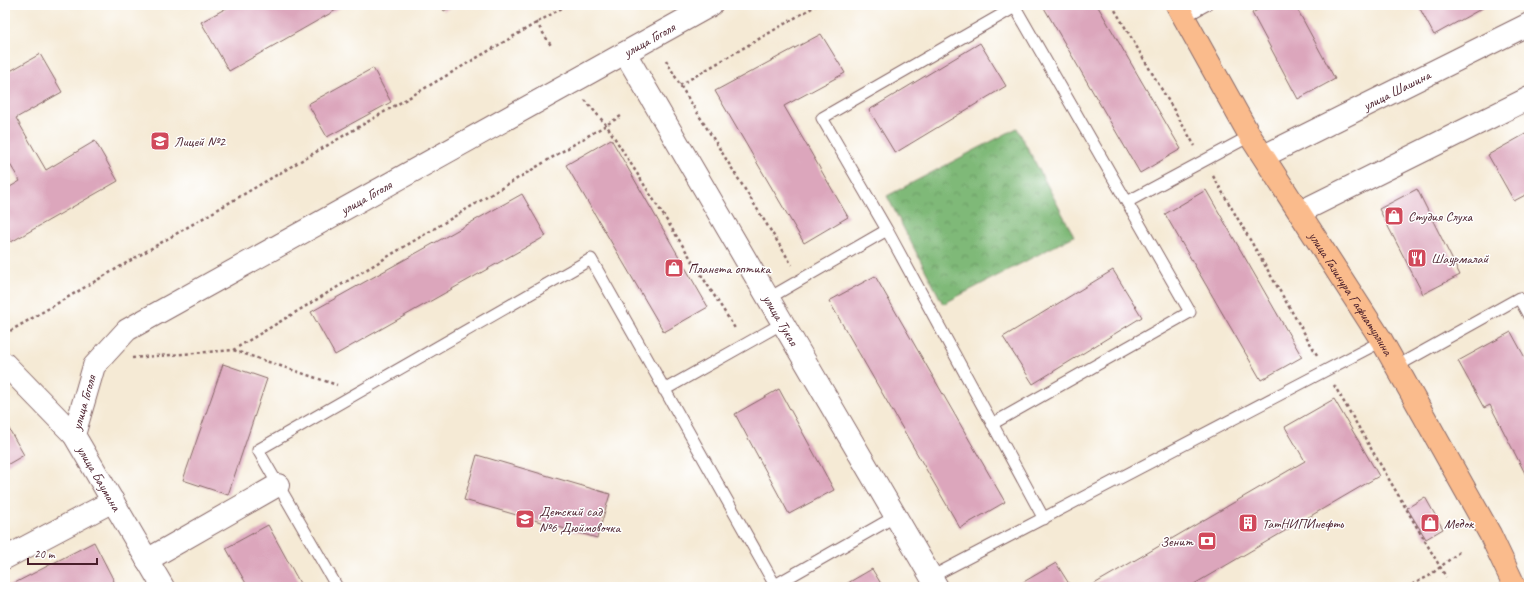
<svg xmlns="http://www.w3.org/2000/svg" width="1534" height="592" font-family="Caveat,sans-serif">
<style>
.forest{fill:url(#forest-crowns);stroke:#646c52}
.building{fill:#dca6bc}
.lines{fill:none;stroke-linecap:round;stroke-linejoin:round}
.lane-casing{stroke:#866666;stroke-width:13}
.street-casing{stroke:#866666;stroke-width:24}
.primary-casing{stroke:#866666;stroke-width:24}
.path{stroke:#866666;stroke-width:2.5;stroke-dasharray:3 3;stroke-linecap:butt}
.lane{stroke:#fff;stroke-width:11}
.street{stroke:#fff;stroke-width:22}
.primary{stroke:#fabb8c;stroke-width:22}
.labels{text-anchor:middle;stroke-width:3;stroke-linejoin:round;paint-order:stroke}
.street-label{font-size:14px;fill:#4a1f2b;stroke:#fff}
.poi-label{font-size:14px;fill:#4a1f2b;stroke:#fff;text-anchor:start}
</style>
<defs>
<pattern id="forest-crowns" width="20" height="18" patternUnits="userSpaceOnUse"><rect width="20" height="18" fill="#7fb978"/><path d="M2 6a3 3 0 1 1 6 0M12 15a3 3 0 1 1 6 0" fill="none" stroke="#6a9663"/></pattern>
</defs>
<rect width="100%" height="100%" fill="#fff"/>
<filter id="ink" filterUnits="userSpaceOnUse"><feTurbulence type="fractalNoise" baseFrequency=".025" numOctaves="2"/><feDisplacementMap in="SourceGraphic" scale="8" xChannelSelector="R" yChannelSelector="G"/><feConvolveMatrix kernelMatrix="1 2 1 2 8 2 1 2 1" color-interpolation-filters="sRGB"/></filter>
<filter id="wash" filterUnits="userSpaceOnUse"><feTurbulence type="fractalNoise" baseFrequency=".012" numOctaves="4" result="noise"/><feDisplacementMap in="SourceGraphic" scale="16" xChannelSelector="R" yChannelSelector="G"/><feGaussianBlur stdDeviation="0.9" result="paint"/><feColorMatrix in="noise" values="0 0 0 0 0 0 0 0 0 0 0 0 0 0 0 0 0 1.4 0 .05"/><feComposite in="paint" operator="in"/></filter>
<g filter="url(#wash)">
<rect width="100%" height="100%" fill="#f5ead5"/>
<!-- forest -->
<path class="forest" d="M1017 128 1074 236 943 304 887 196Z"/>
<g id="blocks">
<!-- building -->
<path class="building" d="M232 5H345L229 71 201 22Z
M441 5H455L444 11Z
M1045 5H1097L1181 149 1140 173 1043 6Z
M1267 5H1295L1335 79 1298 99 1252 13Z
M1418 5H1488L1434 35Z
M821 34 845 73 784 106 848 217 804 243 715 91Z
M980 43 1006 86 895 153 869 110Z
M40 54 62 92 16 118 46 170 95 141 118 181 11 242 5 232V190L20 181 5 156V74Z
M373 68 391 102 327 137 308 104Z
M1529 132V193L1514 201 1488 155Z
M611 139 708 307 664 332 566 165Z
M1417 189 1460 275 1423 294 1379 209Z
M1206 190 1302 357 1261 380 1165 214Z
M522 194 546 236 335 355 311 312Z
M1113 270 1142 317 1033 384 1003 337Z
M875 276 1005 502 960 528 829 301Z
M1511 332 1529 365V383L1527 384 1529 389V481L1490 405 1484 408 1458 361Z
M223 364 267 379 228 495 183 480Z
M779 389 834 490 789 514 735 414Z
M1334 399 1379 476 1189 587H1089L1305 461 1285 427Z
M5 422 24 455 5 466Z
M477 455 610 494 597 538 464 500Z
M1425 497 1443 529 1426 539 1407 508Z
M268 525 302 587H248L226 548Z
M94 542 114 581 103 587H7Z
M1056 563 1071 587H1015Z
M872 569 883 587H841Z"/>
</g>
</g>
<g filter="url(#ink)">
<use href="#blocks" fill-opacity="0" stroke="#866666" stroke-width="1"/>
<g class="lines">
<!-- lane casing -->
<g class="lane-casing">
<path id="lane" d="M1184 17 1206 5
M1127 202 1250 136
M887 230 822 118 1015 7 1190 312 992 424
M769 298 887 230 1044 519
M1397 366 1519 298 1529 316
M664 390 783 323
M931 577 1382 341
M775 585 896 516
M337 587 258 450 591 259 776 587"/>
</g>
<!-- street casing -->
<g class="street-casing">
<g id="street">
<path id="s1" d="M625 53 937 587"/>
<path id="s2" d="M1264 156 1529 24"/>
<path d="M1300 212 1529 98"/>
<path id="s3" d="M5 364 74 435 163 587"/>
<path id="s4" d="M74 435 94 366 127 330 711 5"/>
<path d="M5 558 113 501"/>
<path d="M147 560 278 485"/>
</g>
</g>
<!-- primary casing -->
<g class="primary-casing">
<g id="primary">
<path id="s5" d="M1177 5 1250 136 1382 341 1490 534 1515 587"/>
</g>
</g>
<!-- path -->
<path class="path" d="M632 5V6
M1112 5 1195 146
M536 22 552 47
M666 60 680 85 792 265
M680 85 817 5
M585 100 607 126 736 330
M1213 176 1317 355
M5 334 567 5
M233 350 621 116
M132 358 233 350 337 385
M1334 385 1446 577
M1407 587 1429 576 1459 552"/>
<!-- lane -->
<use href="#lane" class="lane"/>
<!-- street -->
<use href="#street" class="street"/>
<!-- primary -->
<use href="#primary" class="primary"/>
</g>
</g>
<!-- icons -->
<defs>
<g id="school-square" transform="scale(1)"><rect x="-9" y="-9" width="18" height="18" rx="4" fill="#d1495b" stroke="#fff"/><path d="M0-5L7-2L0 1L-7-2ZM-4 1L0 2.5L4 1V4Q0 6-4 4Z" fill="#fff"/></g>
<g id="shop-square" transform="scale(1)"><rect x="-9" y="-9" width="18" height="18" rx="4" fill="#d1495b" stroke="#fff"/><path d="M-5-2.5h2.3a2.7 3.5 0 0 1 5.4 0H5L5.5 6h-11ZM-1.5-2.5h3a1.5 2.3 0 0 0-3 0Z" fill="#fff"/></g>
<g id="restaurant-square" transform="scale(1)"><rect x="-9" y="-9" width="18" height="18" rx="4" fill="#d1495b" stroke="#fff"/><path d="M-5-6h1v4h1v-4h1v4h1v-4h1v5L-1.5 .5V6h-2V.5L-5-1ZM5-6V6H3V1.5H1.5Q1.5-4 5-6Z" fill="#fff"/></g>
<g id="building-square" transform="scale(1)"><rect x="-9" y="-9" width="18" height="18" rx="4" fill="#d1495b" stroke="#fff"/><path d="M-4-6H4V6H1V3H-1V6H-4ZM-2.5-4.3h1.7v1.8h-1.7ZM.8-4.3h1.7v1.8H.8ZM-2.5-1h1.7V.8h-1.7ZM.8-1h1.7V.8H.8Z" fill="#fff"/></g>
<g id="bank-square" transform="scale(1)"><rect x="-9" y="-9" width="18" height="18" rx="4" fill="#d1495b" stroke="#fff"/><path d="M-6-4H6V4H-6ZM0-2.3a2.3 2.3 0 1 0 0 4.6a2.3 2.3 0 1 0 0-4.6Z" fill="#fff"/></g>
</defs>
<g fill-rule="evenodd">
<use href="#school-square" x="160" y="141"/>
<use href="#shop-square" x="1394" y="216"/>
<use href="#restaurant-square" x="1417" y="258"/>
<use href="#shop-square" x="674" y="268"/>
<use href="#school-square" x="525" y="519"/>
<use href="#building-square" x="1248" y="523"/>
<use href="#shop-square" x="1430" y="523"/>
<use href="#bank-square" x="1207" y="541"/>
</g>
<g class="labels">
<!-- street labels -->
<g class="street-label">
<text dy="5" stroke="none"><textPath href="#s4" startOffset="718">улица Гоголя</textPath></text>
<text dy="5" stroke="none"><textPath href="#s2" startOffset="148">улица Шашина</textPath></text>
<text dy="5" stroke="none"><textPath href="#s4" startOffset="394">улица Гоголя</textPath></text>
<text dy="5" stroke="none"><textPath href="#s5" startOffset="337">улица Газинура Гафиатуллина</textPath></text>
<text dy="5" stroke="none"><textPath href="#s1" startOffset="309">улица Тукая</textPath></text>
<text dy="5" stroke="none"><textPath href="#s4" startOffset="34">улица Гоголя</textPath></text>
<text dy="5" stroke="none"><textPath href="#s3" startOffset="149">улица Баумана</textPath></text>
</g>
<!-- poi labels -->
<g class="poi-label">
<text x="174" y="146">Лицей №2</text>
<text x="1408" y="221">Студия Слуха</text>
<text x="1431" y="263">Шаурмалай</text>
<text x="688" y="273">Планета оптика</text>
<text x="539" y="516">Детский сад<tspan x="539" dy="16">№6 Дюймовочка</tspan></text>
<text x="1262" y="528">ТатНИПИнефть</text>
<text x="1444" y="528">Медок</text>
<text x="1193" y="546" text-anchor="end">Зенит</text>
</g>
</g>
<!-- margin -->
<rect width="1534" height="592" fill="none" stroke="#fff" stroke-width="20"/>
<!-- scale -->
<path d="M28 558v6h69v-6" fill="none" stroke="#4a1f2b" stroke-width="2"/>
<text x="34" y="558" font-size="12" fill="#4a1f2b" stroke="#ffffff" stroke-width="3" paint-order="stroke">20 m</text>
</svg>
